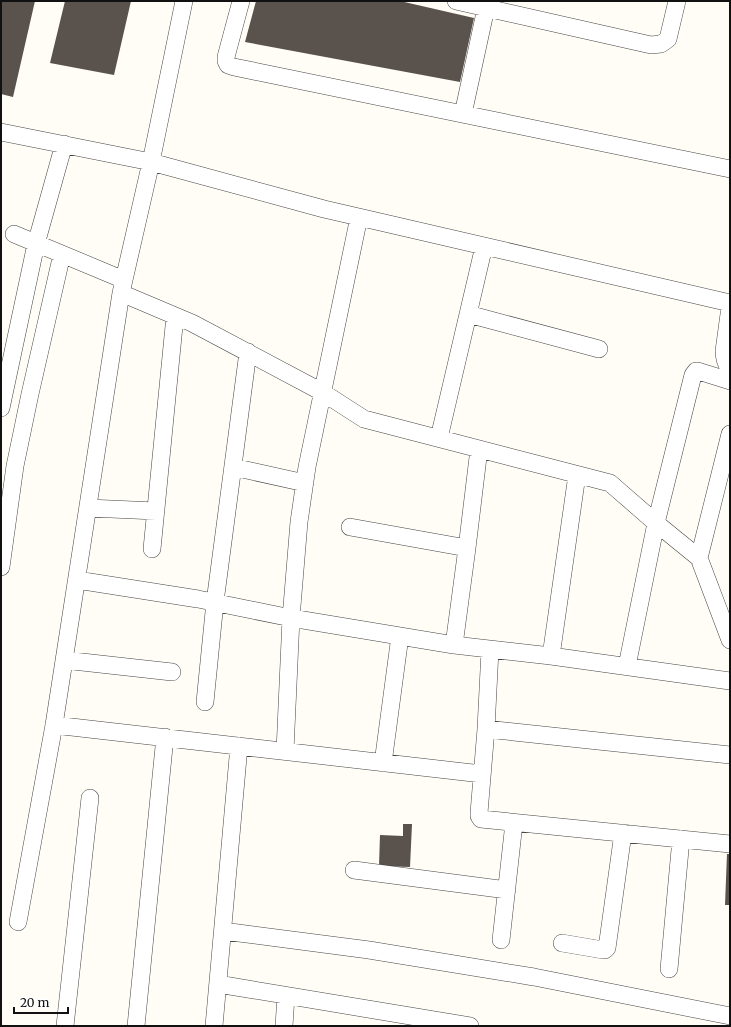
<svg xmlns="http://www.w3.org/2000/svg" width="731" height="1027" font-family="Merriweather,serif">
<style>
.building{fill:#5a524d}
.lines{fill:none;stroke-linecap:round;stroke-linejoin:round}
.minor-casing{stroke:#444;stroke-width:18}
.minor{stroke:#fff;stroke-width:17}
</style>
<rect width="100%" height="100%" fill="#fffdf5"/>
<!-- building -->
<path class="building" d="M1 1H35L13 97 1 94Z
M65 1H131L114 75 50 63Z
M256 1H400L474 18 460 82 245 42Z
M403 824H412L410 867 379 866 380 835 403 836Z
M727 854H730V905H725Z"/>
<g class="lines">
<!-- minor casing -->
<g class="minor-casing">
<path id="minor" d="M184 1 151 162 121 293 192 323 322 392 364 419 610 483 656 523 699 558 730 640
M241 1 226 57V61L228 65 234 67 730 169
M456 1 651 45 661 44 668 39 677 1
M463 114 486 8
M1 132 151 162 324 209 730 303
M14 234 124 280
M730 307 724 351C724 359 726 364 730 371
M468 314 599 349
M1 408 36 244 64 144
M439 438 484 246
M233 467 305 483
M88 508 156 511
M350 527 467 548
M152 549 175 316
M699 558 730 434
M1 567 15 466 30 394 62 254
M77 580 198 599 291 618 454 645 551 656 730 681
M454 645 467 548 479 449
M490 650 486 729 479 813V816L481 819 730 844
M551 656 577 475
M64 660 172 672
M627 666 656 523 693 375 696 371H698L730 381
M205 702 215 602 248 352
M54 725 482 774
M486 729 730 755
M285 751 291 618 299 522 307 467 359 217
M383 763 400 636
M354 870 507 890
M18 922 54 725 121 293
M223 931 369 950 534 977 730 1016
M501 940 514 823
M562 943 603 950H605L607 948 623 833
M669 969 681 839
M218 984 470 1026
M65 1026 90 798
M136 1026 165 737
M214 1026 239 746
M284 1026 286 996"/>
</g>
<!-- minor -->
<use href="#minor" class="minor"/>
</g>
<!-- border -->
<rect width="731" height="1027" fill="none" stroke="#111111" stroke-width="4"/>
<!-- scale -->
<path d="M14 1007v6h54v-6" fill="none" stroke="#111111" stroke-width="2"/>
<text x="20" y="1007" font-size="12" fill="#111111" stroke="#ffffff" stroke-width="3" paint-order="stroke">20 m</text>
</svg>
